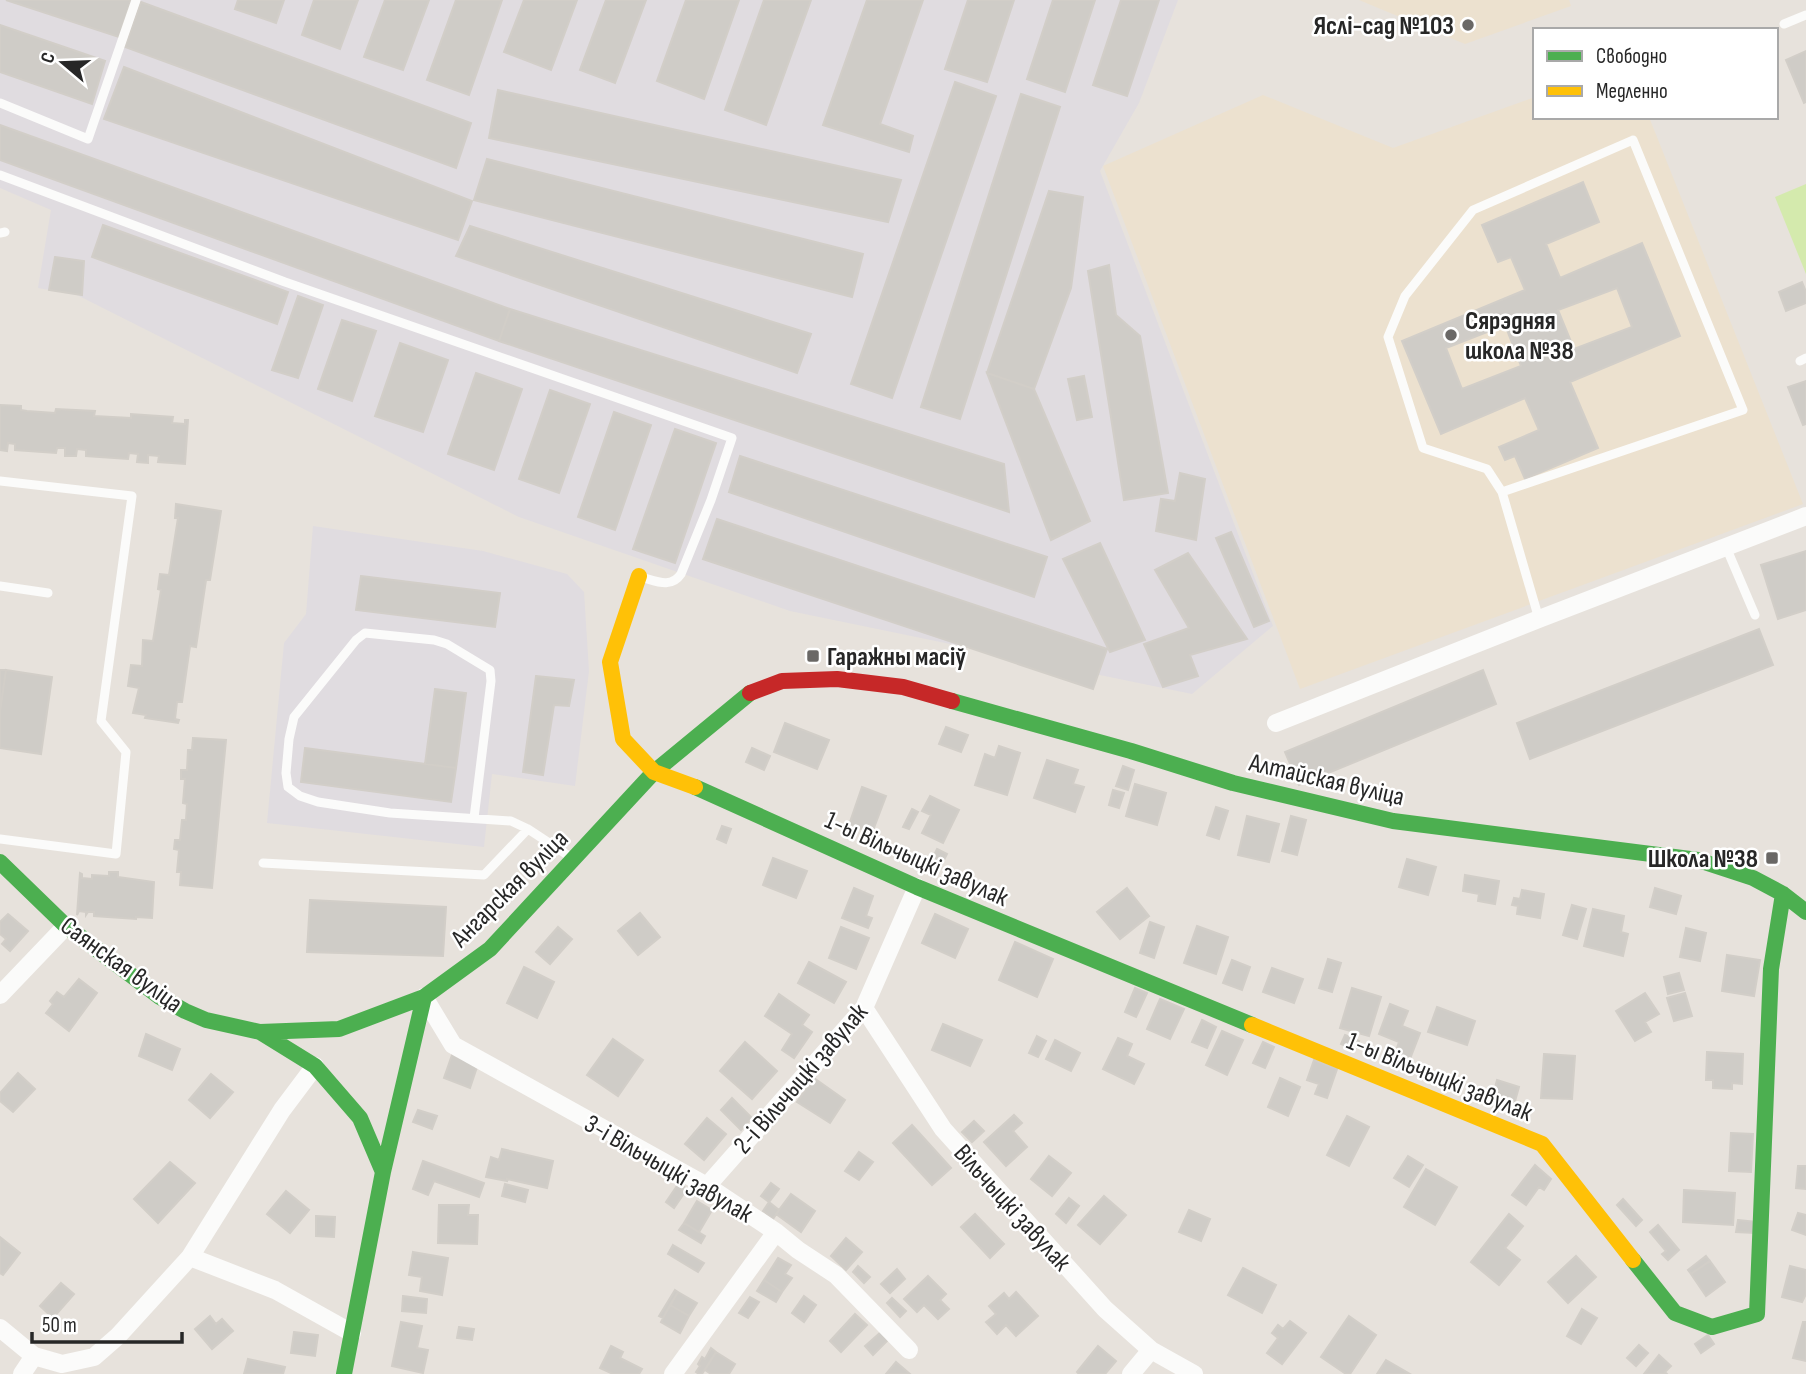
<svg xmlns="http://www.w3.org/2000/svg" width="1806" height="1374" font-family="'Sofia Sans Condensed',sans-serif">
<style>
.industrial{fill:#e0dce0}
.education{fill:#ece1cf}
.pitch{fill:#d4eaad}
.building{fill:#cfccc7;stroke:#d2cec8;stroke-width:2;fill-rule:evenodd}
.lines{fill:none;stroke-linecap:round;stroke-linejoin:round}
.lane{stroke:#fbfbfa;stroke-width:9}
.street{stroke:#fbfbfa;stroke-width:18}
.fast{stroke:#4caf50;stroke-width:16}
.slow{stroke:#ffc107;stroke-width:16}
.jam{stroke:#c62828;stroke-width:16}
.poi-dot{fill:#6a6866;stroke:#fff;stroke-width:2.5}
.labels{text-anchor:middle;stroke-width:5;stroke-linejoin:round;paint-order:stroke}
.poi-label{font-size:26px;font-weight:bold;fill:#272727;stroke:#fff;text-anchor:end}
.street-label{font-size:26px;fill:#272727;stroke:#fff}
</style>
<rect width="100%" height="100%" fill="#e7e2dc"/>
<!-- industrial -->
<path class="industrial" d="M0 0H1178L1139 103 1100 171 1273 626 1192 694 790 611 519 517 77 295 38 288 51 210 0 188Z
M313 526 483 551 567 574 584 592 589 671 575 786 492 774 484 847 267 823 284 643 306 614Z"/>
<!-- education -->
<path class="education" d="M1359 0H1569L1571 6 1465 44Z
M1263 95 1393 148 1535 97V117H1649L1803 504 1300 689 1103 166Z"/>
<!-- pitch -->
<path class="pitch" d="M1806 184V274L1775 197Z"/>
<!-- building -->
<path class="building" d="M6 0H131L119 37Z
M238 0H284L276 23 235 9Z
M314 0H358L340 49 302 35Z
M385 0H429L403 70 364 57Z
M456 0H502L469 95 427 80Z
M524 0H577L551 70 504 52Z
M606 0H646L615 83 580 70Z
M686 0H739L704 99 657 81Z
M764 0H811L766 125 725 110Z
M867 0H923L880 124 913 136 909 152 823 125Z
M968 0H1014L987 82 945 69Z
M1053 0H1095L1065 92 1027 79Z
M1121 0H1159L1127 96 1093 85Z
M141 2 471 123 456 168 125 47Z
M0 25 105 61 92 104 0 72Z
M1806 51V102L1804 103 1786 60Z
M124 67 472 201 458 240 104 119Z
M955 82 996 96 892 398 851 384Z
M498 90 901 180 888 222 489 138Z
M1021 94 1060 107 960 419 921 407Z
M0 125 510 309 499 341 0 160Z
M487 159 863 254 852 297 474 200Z
M1583 182 1599 222 1546 244 1560 278 1642 243 1680 336 1570 382 1598 448 1525 479 1515 456 1505 460 1499 447 1539 430 1525 398 1441 434 1402 341 1525 290 1511 257 1498 262 1482 225ZM1617 288 1632 327 1574 349 1558 310ZM1505 325 1521 366 1462 389 1446 348Z
M1049 191 1083 197 1071 288 1034 389 987 373Z
M103 225 288 292 277 324 92 257Z
M470 226 811 334 797 373 456 256Z
M55 257 84 261 82 295 49 290Z
M1109 265 1116 315 1140 336 1168 493 1124 500 1088 271Z
M1802 282 1806 292V303L1786 311 1779 292Z
M298 296 323 305 298 378 272 370Z
M510 309 1004 464 1009 512 499 341Z
M342 320 376 331 352 401 318 389Z
M400 343 448 360 423 432 375 416Z
M476 373 522 389 494 470 448 454Z
M987 373 1034 389 1090 521 1051 540Z
M1084 376 1092 417 1077 420 1068 379Z
M1806 381V424L1803 425 1788 387Z
M550 390 590 404 559 493 519 479Z
M0 405 21 406V410L27 411 55 413 56 409 95 411 94 416 131 418V414L173 417 172 423 185 424V420H188L185 464 158 462 159 456 148 455V463L137 462 138 454 129 453 128 459 86 456V450L77 449 76 456H65V448H57L56 453 15 450V444L8 443 7 451 0 450Z
M614 412 651 425 615 530 578 517Z
M675 429 716 443 675 563 633 549Z
M740 456 1047 557 1034 597 729 492Z
M1180 473 1205 479 1196 540 1156 531 1161 499 1175 501Z
M176 504 221 511 210 580H206L196 647 190 646 182 702H177L175 719 179 720 178 723 145 718 146 715 133 713 139 688 128 686 131 665 142 666 143 640 153 641 161 590 158 589 160 574 169 575 178 518H175Z
M717 519 1107 649 1093 689 703 559Z
M1231 532 1269 621 1254 627 1216 538Z
M1100 543 1145 640 1110 652 1063 559Z
M1806 551V610L1778 619 1761 565Z
M1188 553 1247 639 1190 655 1198 676 1163 687 1144 644 1189 628 1155 570Z
M361 576 500 593 495 627 356 610Z
M1759 629 1773 665 1530 759 1517 723Z
M0 670H6L0 712Z
M6 670 52 677 41 754 0 748V712Z
M1483 670 1496 704 1299 785 1285 752Z
M536 676 574 680 569 706 554 705 543 775 523 772Z
M435 689 466 693 456 768 425 764Z
M785 723 829 740 817 769 774 752Z
M946 727 968 735 961 752 939 744Z
M193 738 226 740 212 888 180 885 181 872H177L179 850 174 849 175 840H180L182 820H186L187 804 183 803 185 779H181V770H187L188 750H192Z
M999 746 1020 753 1007 795 975 785 985 754 995 758Z
M305 748 456 768 451 802 301 782Z
M752 748 770 756 764 770 746 762Z
M1047 760 1078 770 1073 784 1084 787 1075 812 1034 798Z
M1123 766 1134 770 1128 790 1116 786Z
M1135 784 1166 793 1157 825 1126 816Z
M862 787 886 796 872 833 849 825Z
M1113 790 1124 793 1119 808 1109 805Z
M930 796 959 810 943 843 922 833 931 815 922 811Z
M1216 807 1228 811 1219 839 1207 835Z
M912 809 918 812 909 829 903 827Z
M1247 816 1279 824 1269 862 1238 855Z
M1291 816 1306 820 1297 855 1282 851Z
M722 826 731 829 726 843 717 839Z
M937 849 947 854 940 868 930 863Z
M773 858 807 871 796 898 763 885Z
M1407 859 1436 867 1428 895 1399 887Z
M109 872H118V877L154 882 152 918 136 917V919L94 916V912H88L86 915V912L79 911 77 915 80 873 82 874V878L92 879V875L109 876Z
M1465 875 1499 881 1495 904 1478 901 1479 894 1463 891Z
M854 888 873 896 866 916 872 918 868 928 842 918Z
M1127 888 1149 916 1120 939 1097 912Z
M1655 888 1681 896 1676 914 1650 907Z
M1522 890 1544 894 1540 918 1517 914 1518 906 1512 905 1514 898 1520 899Z
M310 900 446 907 443 956 307 952Z
M1572 905 1586 909 1577 939 1563 935Z
M1593 909 1624 916 1621 932 1628 934 1623 956 1584 946Z
M640 913 660 937 638 955 618 931Z
M8 914 28 931 10 951 2 944 6 939 0 934V922Z
M935 914 968 929 955 958 922 943Z
M1150 922 1164 927 1154 958 1140 953Z
M1197 926 1228 937 1216 974 1184 963Z
M558 927 572 939 550 964 536 952Z
M841 927 869 938 856 969 829 958Z
M1686 928 1706 933 1700 961 1680 957Z
M1015 942 1053 959 1037 997 999 980Z
M1727 955 1760 960 1754 996 1722 991Z
M1328 959 1341 963 1332 992 1319 988Z
M1232 960 1250 967 1242 990 1223 983Z
M809 962 846 982 834 1003 798 983Z
M524 967 554 982 537 1018 507 1003Z
M1272 968 1303 979 1294 1003 1263 992Z
M1679 973 1684 990 1668 994 1664 977Z
M79 979 97 993 69 1031 46 1013 53 1004 50 1001 57 992 64 997Z
M1135 988 1147 993 1136 1017 1125 1012Z
M1352 988 1381 997 1369 1036 1340 1028Z
M1645 993 1659 1014 1645 1022 1651 1032 1635 1041 1616 1011Z
M1685 993 1692 1016 1674 1021 1667 998Z
M779 994 809 1015 802 1025 812 1032 794 1058 782 1050 792 1034 765 1016Z
M1160 999 1184 1009 1170 1039 1147 1029Z
M1390 1004 1408 1011 1402 1026 1420 1033 1408 1064 1393 1059 1399 1042 1379 1034Z
M1437 1007 1475 1021 1467 1045 1428 1032Z
M1202 1020 1216 1027 1207 1048 1192 1042Z
M943 1024 982 1040 970 1066 932 1050Z
M1222 1031 1243 1040 1227 1075 1206 1065Z
M146 1034 180 1049 172 1070 139 1056Z
M1345 1035 1359 1041 1355 1050 1341 1044Z
M1037 1036 1046 1041 1038 1057 1029 1053Z
M1118 1038 1132 1044 1127 1056 1144 1064 1134 1084 1103 1069Z
M613 1039 643 1060 618 1096 587 1075Z
M1055 1040 1080 1053 1071 1071 1046 1059Z
M745 1042 777 1071 752 1099 720 1071Z
M1263 1042 1274 1047 1265 1068 1253 1063Z
M1707 1052 1743 1054 1742 1084 1732 1083V1089L1713 1088V1080H1706Z
M1544 1054 1575 1056 1572 1099 1541 1098Z
M452 1055 478 1064 470 1088 444 1078Z
M1314 1060 1337 1069 1327 1098 1315 1094 1319 1084 1307 1080Z
M18 1073 35 1089 13 1112 0 1101V1093Z
M211 1074 233 1092 210 1118 189 1100Z
M814 1078 845 1100 830 1123 797 1102Z
M1280 1078 1300 1087 1288 1116 1268 1107Z
M1497 1080 1519 1087 1514 1105 1492 1098Z
M732 1098 752 1118 741 1130 721 1110Z
M418 1110 437 1116 432 1129 413 1122Z
M1014 1115 1022 1123 1013 1131 1027 1147 1006 1166 984 1142Z
M1347 1116 1369 1127 1349 1166 1327 1155Z
M707 1118 726 1134 704 1160 685 1144Z
M974 1121 984 1131 972 1142 962 1132Z
M912 1125 951 1168 932 1185 893 1143Z
M1731 1133 1753 1134 1751 1172 1729 1171Z
M502 1149 553 1161 547 1188 507 1179V1181L486 1177 491 1157 499 1160Z
M859 1152 873 1162 859 1180 845 1171Z
M1049 1156 1071 1173 1052 1196 1031 1179Z
M1408 1156 1423 1165 1409 1187 1394 1178Z
M423 1161 484 1183 479 1197 434 1181 428 1195 413 1189Z
M170 1162 195 1183 158 1223 134 1199Z
M1535 1165 1551 1179 1544 1190 1539 1187 1526 1205 1512 1195Z
M1798 1166H1806V1189L1796 1188Z
M1426 1169 1457 1187 1435 1225 1404 1207Z
M679 1183 687 1189 674 1208 666 1202Z
M771 1183 779 1189 769 1202 761 1196Z
M505 1184 528 1190 525 1202 502 1196Z
M1684 1190 1735 1193 1733 1225 1683 1222Z
M286 1191 309 1210 290 1233 267 1214Z
M791 1194 815 1211 801 1232 776 1214Z
M1104 1196 1126 1215 1100 1244 1078 1225Z
M1069 1198 1079 1206 1066 1223 1056 1214Z
M1623 1199 1642 1220 1636 1226 1617 1205Z
M697 1201 712 1210 699 1232 684 1223Z
M769 1202 779 1210 773 1219 763 1211Z
M439 1205H469L468 1215H478L477 1244 438 1243Z
M1189 1210 1210 1219 1201 1241 1179 1232Z
M1798 1213 1806 1215V1235L1792 1230Z
M975 1214 1004 1244 990 1258 961 1227Z
M1509 1214 1523 1226 1505 1248 1520 1260 1499 1285 1471 1262Z
M316 1216 335 1217 334 1237 316 1236Z
M1738 1220 1756 1222 1755 1233 1736 1232Z
M684 1223 705 1236 701 1243 679 1230Z
M1658 1225 1679 1250 1668 1260 1662 1254 1666 1251 1650 1232Z
M0 1237 20 1253 3 1275 0 1273Z
M846 1238 862 1252 846 1270 831 1256Z
M673 1245 704 1263 698 1272 668 1254Z
M413 1252 448 1258 442 1295 420 1291 422 1277 409 1275Z
M1576 1256 1596 1277 1568 1303 1548 1282Z
M1706 1256 1710 1261 1691 1274 1688 1270Z
M778 1258 791 1265 785 1274 792 1278 782 1292 764 1280Z
M1710 1261 1725 1282 1706 1296 1691 1274Z
M858 1266 870 1277 864 1283 853 1272Z
M1790 1266 1806 1270V1294L1802 1302 1782 1297Z
M1243 1268 1276 1285 1262 1313 1228 1295Z
M897 1269 905 1279 890 1293 881 1284Z
M928 1276 946 1294 940 1300 949 1309 938 1319 924 1305 917 1312 904 1299Z
M764 1280 782 1292 776 1302 757 1291Z
M61 1283 74 1294 53 1318 40 1306Z
M675 1290 678 1292 663 1318 659 1316Z
M678 1292 697 1303 689 1316 670 1305Z
M1016 1292 1038 1316 1016 1336 1006 1325 997 1334 986 1322 996 1314 989 1306 1004 1293 1009 1299Z
M403 1296 427 1299 426 1313 402 1311Z
M804 1296 816 1305 804 1322 792 1313Z
M750 1297 759 1302 748 1318 739 1313Z
M892 1298 906 1311 900 1317 887 1303Z
M670 1305 689 1316 680 1333 661 1322Z
M1582 1309 1597 1318 1581 1344 1567 1336Z
M855 1314 867 1325 841 1352 830 1341Z
M210 1316 216 1324 222 1319 233 1331 212 1349 195 1329Z
M1349 1316 1376 1335 1350 1374H1346L1321 1357Z
M1290 1321 1306 1333 1282 1364 1267 1353 1278 1338 1272 1333 1278 1325 1283 1329Z
M401 1322 422 1326 417 1348 428 1350 423 1373 392 1366Z
M1803 1322H1806V1361L1793 1358Z
M459 1327 474 1329 472 1340 457 1338Z
M294 1332 318 1335 315 1356 291 1353Z
M881 1332 888 1340 873 1355 865 1346Z
M1708 1335 1714 1344 1701 1353 1695 1344Z
M1639 1345 1648 1353 1636 1366 1627 1358Z
M611 1346 623 1352 620 1358 642 1369 639 1374H613L600 1368Z
M1098 1346 1116 1361 1105 1374H1079L1077 1372Z
M711 1348 716 1352 702 1374H699L696 1372 700 1366 698 1364 702 1357 705 1359Z
M716 1352 735 1364 729 1374H711L705 1370Z
M1659 1355 1671 1366 1665 1372 1667 1374H1644Z
M248 1359 285 1367 283 1374H244Z
M1386 1360 1410 1374H1377Z
M896 1362 910 1374H886Z"/>
<g class="lines">
<!-- lane -->
<path class="lane" d="M1784 24 1806 15
M0 103 88 139 136 0
M0 175 285 282 732 438 711 500 681 574C671 589 656 581 641 577
M0 233 5 232
M1800 361 1806 358
M0 481 132 496 101 721 126 752 116 854 0 839
M1502 492 1743 410 1633 140 1473 210 1405 296 1388 337 1423 448 1487 469 1502 492 1539 619
M1726 547 1755 615
M0 586 48 593
M474 818 491 681 490 670 447 644 434 640 365 633 356 640 294 717 289 739 286 773 288 787 300 796 318 802 390 813 511 821 528 829
M263 863 484 875 528 829 572 858"/>
<!-- street -->
<path class="street" d="M1276 723 1539 619 1806 516
M0 995 66 926
M424 997 453 1045 707 1186 776 1232 798 1250 836 1275 909 1350
M864 1008 943 1129 1105 1309 1151 1350 1194 1374
M707 1186 864 1008 917 887
M190 1257 275 1290 352 1333
M0 1328 34 1356
M22 1374 34 1356 62 1364 94 1357 118 1336 190 1257 282 1110 315 1066
M673 1374 776 1232
M1131 1374 1151 1350"/>
<!-- fast -->
<path class="fast" d="M952 701 1131 751 1233 783 1393 821 1698 860 1753 878 1783 894 1806 912
M695 787 917 887 1252 1025
M0 862 66 926 160 997 185 1011 206 1020 260 1032 339 1029 424 997 490 949 654 772 750 693
M260 1032 315 1066 360 1118 383 1172
M1633 1260 1675 1313 1712 1327 1757 1314 1771 969 1783 894
M344 1374 383 1172 424 997"/>
<!-- slow -->
<path class="slow" d="M639 576 610 662 623 739 654 772 695 787
M1252 1025 1542 1144 1633 1260"/>
<!-- jam -->
<path class="jam" d="M750 693 782 681 837 679 903 687 952 701"/>
</g>
<!-- markers -->
<g class="poi-dot">
<circle cx="1468" cy="25" r="7"/>
<circle cx="1451" cy="335" r="7"/>
<rect x="806" y="649" width="14" height="14" rx="3.5"/>
<rect x="1765" y="851" width="14" height="14" rx="3.5"/>
</g>
<g class="labels">
<!-- poi labels -->
<g class="poi-label">
<text x="1454" y="34">Яслі-сад №103</text>
<text x="1465" y="329" text-anchor="start">Сярэдняя<tspan x="1465" dy="30">школа №38</tspan></text>
<text x="827" y="665" text-anchor="start">Гаражны масіў</text>
<text x="1758" y="867">Школа №38</text>
</g>
<!-- street labels -->
<g class="street-label">
<text transform="translate(1327 779) rotate(13)" y="9">Алтайская вуліца</text>
<text transform="translate(917 858) rotate(24)" y="9">1-ы Вільчыцкі завулак</text>
<text transform="translate(509 888) rotate(-45)" y="9">Ангарская вуліца</text>
<text transform="translate(122 964) rotate(36)" y="9">Саянская вуліца</text>
<text transform="translate(1440 1076) rotate(22)" y="9">1-ы Вільчыцкі завулак</text>
<text transform="translate(800 1078) rotate(-49)" y="9">2-і Вільчыцкі завулак</text>
<text transform="translate(669 1168) rotate(30)" y="9">3-і Вільчыцкі завулак</text>
<text transform="translate(1013 1207) rotate(48)" y="9">Вільчыцкі завулак</text>
</g>
</g>
<!-- legend -->
<rect x="1533" y="28" width="245" height="91" fill="#ffffff" stroke="#a9a9a9" stroke-width="2"/>
<rect x="1547" y="51" width="35" height="10" fill="#4caf50" stroke="#a9a9a9" stroke-width="2"/>
<text x="1596" y="63" font-size="21" fill="#272727">Свободно</text>
<rect x="1547" y="86" width="35" height="10" fill="#ffc107" stroke="#a9a9a9" stroke-width="2"/>
<text x="1596" y="98" font-size="21" fill="#272727">Медленно</text>
<!-- north arrow -->
<g transform="translate(63 63) rotate(289)" stroke="#ffffff" stroke-width="5" paint-order="stroke">
<path d="M0-5L12 26L0 18L-12 26Z" fill="#272727"/>
<text y="-10" font-size="19" font-weight="bold" text-anchor="middle" fill="#272727">С</text>
</g>
<!-- scale -->
<path d="M32 1332v10h150v-10" fill="none" stroke="#272727" stroke-width="3.5"/>
<text x="42" y="1332" font-size="21" fill="#272727" stroke="#ffffff" stroke-width="5" paint-order="stroke">50 m</text>
</svg>
